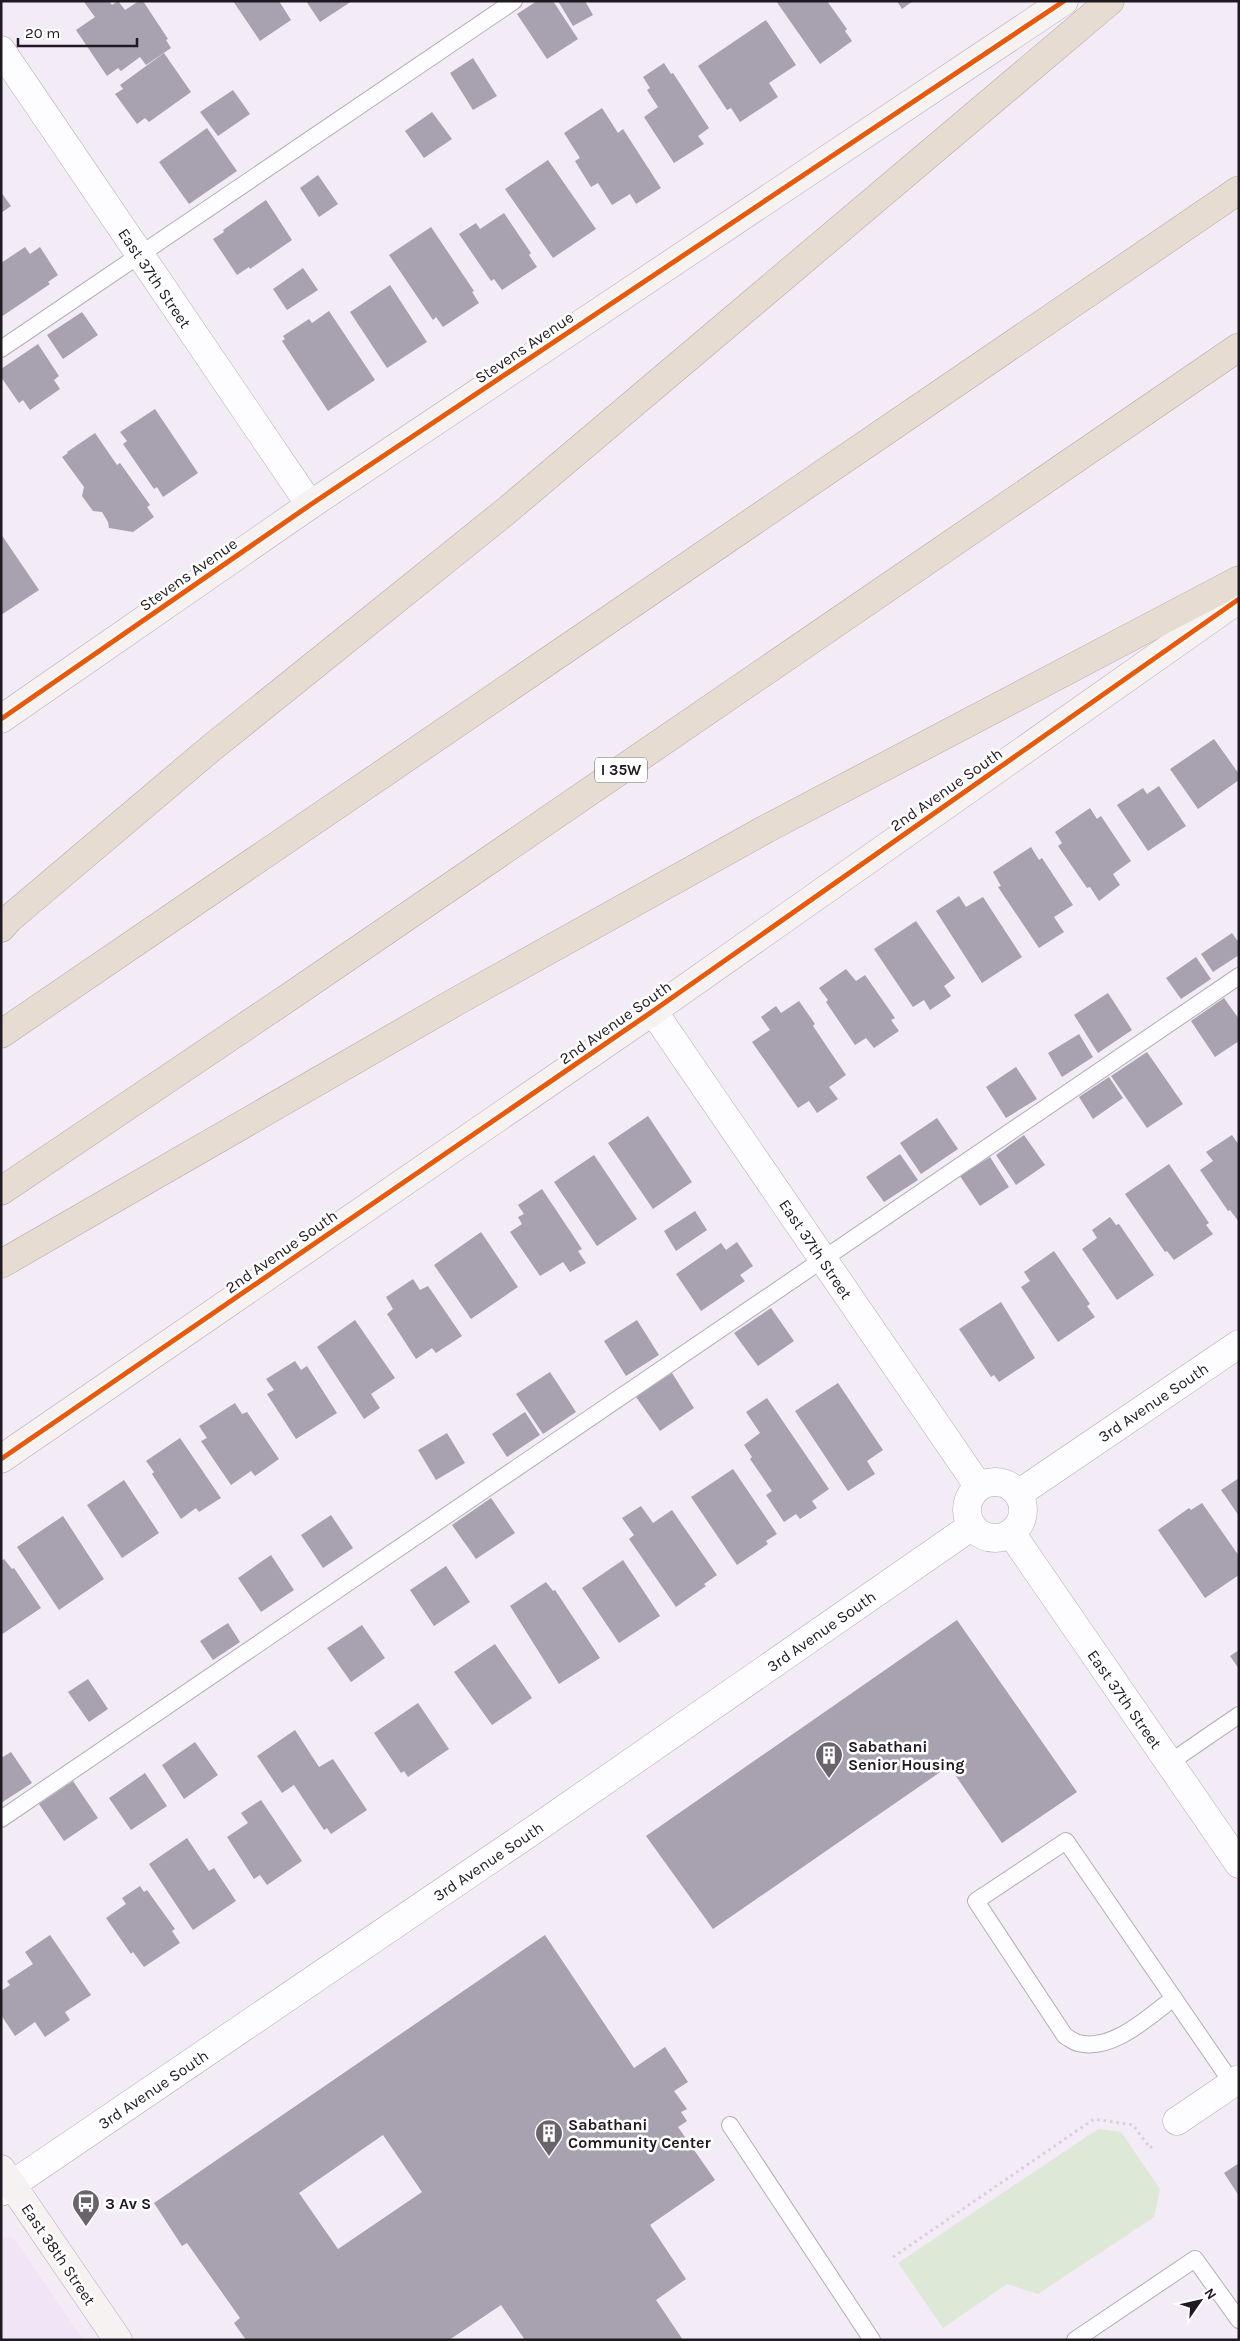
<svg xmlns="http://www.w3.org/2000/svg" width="1240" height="2341" font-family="Karla,sans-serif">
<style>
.built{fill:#f2e4f7}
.green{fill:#dee8d6}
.building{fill:#a8a1af;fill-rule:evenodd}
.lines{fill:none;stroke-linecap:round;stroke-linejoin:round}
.lane-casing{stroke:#b3adb5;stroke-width:18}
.street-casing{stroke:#b3adb5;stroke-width:29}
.secondary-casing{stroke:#b3adb5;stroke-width:29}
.highway-casing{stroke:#b6a8a2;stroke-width:29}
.path{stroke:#d4d2d4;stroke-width:3;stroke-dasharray:2.5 4;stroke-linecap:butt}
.lane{stroke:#fdfcfe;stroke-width:16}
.street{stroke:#fdfcfe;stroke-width:28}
.secondary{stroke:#f6f2f1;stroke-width:28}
.highway{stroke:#e6dcd1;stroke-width:28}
.cycleway-casing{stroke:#fff;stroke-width:8}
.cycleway{stroke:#e8590c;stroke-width:5}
.labels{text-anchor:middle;stroke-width:5;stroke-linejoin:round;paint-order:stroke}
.shield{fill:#fff;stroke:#625f64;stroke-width:1}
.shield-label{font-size:15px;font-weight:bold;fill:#1f1a21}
.street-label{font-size:16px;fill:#1f1a21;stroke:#fff}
.poi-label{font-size:16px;font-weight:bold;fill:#1f1a21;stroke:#fff;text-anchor:start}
</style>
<rect width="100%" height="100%" fill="#f3ebf6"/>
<!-- built -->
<path class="built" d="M1 2237 14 2238 83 2340H1Z"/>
<!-- green -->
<path class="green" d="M1098 2129 1121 2132 1160 2189 1154 2217 1038 2294 1007 2284 943 2328 898 2263Z"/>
<!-- building -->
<path class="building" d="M86 1H109L112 5 118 1 125 10 139 1H143L168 39 166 40 171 48 146 65 140 57 121 71 118 68 107 76 76 30 95 17 84 2Z
M233 1H279L291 20 260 41Z
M306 1H352L320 22Z
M537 1H553L578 39 547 59 517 14Z
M558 1H585L593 15 573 26Z
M776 1H827L847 29 845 31 852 41 820 64Z
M897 1H913L902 9Z
M766 20 796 65 769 83 778 97 740 122 731 108 727 110 698 66Z
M164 53 191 92 149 122 145 118 137 124 115 94 123 89 120 85Z
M473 58 497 96 473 110 450 73Z
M664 63 671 74 673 73 709 128 698 136 704 144 674 163 644 117 658 107 647 90 650 88 643 77Z
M233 90 250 114 218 136 200 112Z
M602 108 618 133 623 129 661 188 636 204 630 194 612 205 598 183 591 187 575 161 580 158 564 133Z
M432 112 452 139 424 158 405 131Z
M207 128 237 171 189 204 159 162Z
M548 160 596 229 553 258 505 189Z
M318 175 338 204 319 217 300 188Z
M1 192 11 206 1 213Z
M266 200 292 240 250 269 249 267 237 275 213 239 224 232 223 230Z
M504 213 531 253 529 255 537 267 502 290 494 279 491 281 459 234 476 223 480 229Z
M431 227 474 291 472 292 479 303 443 327 436 317 433 320 389 255Z
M25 247 30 254 40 247 58 275 48 282 50 284 1 317V263Z
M303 268 318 290 287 310 273 289Z
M390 285 427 342 387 368 350 312Z
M329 311 375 380 328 411 282 341 285 339 283 336 309 319 312 323Z
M82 312 98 335 63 359 47 335Z
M38 344 59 376 54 380 60 389 30 410 23 400 19 403 1 377V369Z
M155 409 198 473 163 497 157 487 154 489 123 444 127 441 120 432Z
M95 433 117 465 120 463 150 505 147 507 154 517 133 532 109 528 108 522 102 512 93 511 82 496 84 487 62 457 68 453 67 452Z
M1 534 39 590 1 615Z
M1214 739 1239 774V780L1198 809 1170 769Z
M1159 786 1186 826 1148 851 1117 805 1143 788 1147 794Z
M1090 808 1097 819 1101 816 1131 861 1113 874 1120 885 1099 901 1090 887 1087 888 1058 846 1062 843 1055 832Z
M1031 847 1039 860 1042 858 1073 905 1054 917 1064 932 1039 948 998 887 1001 886 993 872Z
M959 896 966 907 983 897 1022 957 982 983 936 911Z
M916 921 955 978 944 986 951 996 930 1010 924 1000 913 1007 874 949Z
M1232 933 1239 943V955L1213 972 1201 954Z
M1196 957 1211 979 1181 999 1166 978Z
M846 969 856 981 865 975 895 1018 891 1020 899 1031 874 1048 866 1038 855 1045 826 1002 828 1000 819 988Z
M1108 993 1132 1030 1098 1053 1074 1015Z
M1224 998 1239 1019V1041L1215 1057 1191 1021Z
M799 1001 815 1024 813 1026 846 1075 829 1087 838 1099 817 1113 809 1101 798 1108 752 1042 770 1030 761 1017 776 1006 781 1013Z
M1079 1034 1093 1057 1062 1077 1048 1053Z
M1147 1052 1183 1104 1147 1128 1111 1076Z
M1016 1067 1037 1099 1006 1118 986 1087Z
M1109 1077 1123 1098 1093 1119 1079 1097Z
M648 1116 692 1182 653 1209 608 1143Z
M937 1118 958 1149 921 1174 900 1143Z
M1024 1135 1045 1165 1016 1185 996 1155Z
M1232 1135 1239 1145V1222L1230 1210 1228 1211 1200 1170 1213 1161 1206 1152Z
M900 1154 918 1180 884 1202 866 1177Z
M594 1155 637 1219 597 1246 554 1182Z
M990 1157 1009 1187 980 1206 960 1176Z
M1169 1164 1209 1223 1206 1225 1213 1234 1174 1260 1167 1251 1165 1252 1125 1194Z
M542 1189 582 1249 578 1251 586 1263 570 1272 563 1262 540 1276 510 1232 522 1224 518 1217 524 1214 518 1205Z
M695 1211 707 1230 676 1251 664 1231Z
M1110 1217 1116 1225 1119 1224 1154 1275 1117 1300 1082 1249 1097 1238 1092 1230Z
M481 1232 518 1287 471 1319 434 1265Z
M737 1242 753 1266 740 1275 745 1281 701 1311 676 1274 721 1243 726 1250Z
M1054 1251 1090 1304 1087 1306 1095 1317 1058 1342 1021 1287 1030 1281 1024 1272Z
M413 1279 420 1290 428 1286 462 1336 436 1353 432 1348 416 1359 387 1314 393 1309 386 1297Z
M1001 1302 1035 1358 999 1382 994 1375 991 1377 959 1329Z
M771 1308 794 1341 758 1366 734 1333Z
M355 1320 395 1378 371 1394 380 1408 364 1419 317 1347Z
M637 1320 659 1355 626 1376 604 1341Z
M295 1361 301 1370 307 1366 337 1413 296 1439 267 1394 274 1390 266 1379Z
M550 1372 576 1412 543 1434 516 1394Z
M672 1373 694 1408 660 1431 636 1397Z
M838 1383 883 1450 867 1461 875 1474 848 1491 795 1411Z
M767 1398 829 1489 812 1501 817 1508 800 1519 796 1514 784 1522 766 1495 772 1491 750 1459 752 1457 744 1445 760 1433 746 1412Z
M235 1403 242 1414 247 1412 279 1459 255 1476 251 1471 231 1485 201 1441 207 1438 199 1426Z
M525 1412 540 1435 507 1457 492 1434Z
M447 1433 465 1463 436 1480 418 1450Z
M180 1438 221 1498 199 1512 196 1508 181 1519 152 1474 154 1472 146 1461Z
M733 1469 777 1534 766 1541 768 1544 737 1565 691 1497Z
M1239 1478V1516L1221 1490Z
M124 1480 159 1533 122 1558 87 1505Z
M491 1498 515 1533 476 1559 452 1525Z
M1202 1503 1239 1556V1575L1205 1598 1158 1530 1189 1508 1191 1510Z
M641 1506 653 1523 672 1510 717 1575 704 1584 706 1586 676 1607 629 1539 634 1535 622 1518Z
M331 1515 353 1548 323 1568 301 1535Z
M63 1516 104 1579 59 1610 17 1547Z
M271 1555 294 1590 261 1612 238 1578Z
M4 1559 12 1569 14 1568 41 1608 1 1635V1561Z
M623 1560 660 1616 619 1643 582 1588Z
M446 1566 470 1602 434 1626 410 1590Z
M546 1582 553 1591 555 1590 600 1658 559 1684 510 1606Z
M957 1620 1077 1792 1002 1843 949 1766 713 1929 646 1836Z
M228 1623 240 1642 213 1660 200 1641Z
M362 1625 385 1658 351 1682 327 1648Z
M495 1644 532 1698 492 1725 454 1672Z
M1239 1650V1669L1230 1656Z
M88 1679 108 1709 89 1722 68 1692Z
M418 1703 449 1749 408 1777 404 1771 401 1773 374 1733Z
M295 1730 319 1767 333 1759 367 1810 331 1834 327 1828 324 1830 294 1785 282 1793 257 1756Z
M195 1742 218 1775 184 1799 162 1765Z
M11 1752 32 1783 1 1803V1758Z
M145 1773 167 1806 131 1830 109 1798Z
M73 1781 98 1818 64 1841 39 1804Z
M261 1800 302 1861 267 1885 260 1875 254 1879 227 1837 248 1823 241 1813Z
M187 1838 209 1871 214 1868 236 1901 193 1930 149 1864Z
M140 1886 144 1892 147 1890 175 1929 172 1931 180 1943 144 1967 133 1952 131 1954 106 1918 126 1904 122 1898Z
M50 1935 91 1995 65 2012 70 2020 45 2037 35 2022 15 2036 1 2015V1991L10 1985 7 1981 33 1964 25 1952Z
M545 1935 634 2068 665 2047 688 2082 674 2091 687 2109 681 2112 687 2121 678 2127 715 2180 650 2225 686 2279 656 2300 683 2340H525L501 2305 449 2340H246L234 2323 240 2318 187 2243 182 2246 154 2203ZM383 2135 422 2192 338 2249 299 2193Z
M1239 2163V2196L1224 2173Z"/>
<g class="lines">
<!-- lane casing -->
<g class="lane-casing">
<path id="lane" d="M1 349 514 1
M1169 1763 1239 1715
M1 1819 1239 976
M1174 1998C1149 2016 1113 2052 1078 2043 1074 2042 1069 2038 1065 2036L976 1901 1066 1841 1232 2083
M730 2125 872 2340
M1075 2340 1195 2259 1239 2320"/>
</g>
<!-- street casing -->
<g class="street-casing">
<path id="street" d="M1 50 310 505
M653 1011 979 1487
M967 1510a28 28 0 1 1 56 0a28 28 0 1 1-56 0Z
M1018 1494 1239 1344
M1011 1533 1239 1864
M1177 2121 1239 2079
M1 2192 541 1825 972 1526"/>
</g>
<!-- secondary casing -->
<g class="secondary-casing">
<path id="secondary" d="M1 719 310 505 1064 1
M1 1459 653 1011 1239 599
M1 2169 118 2340"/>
</g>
<!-- highway casing -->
<g class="highway-casing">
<path id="highway" d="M1 928 9 919 210 749 505 512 1110 1
M1 1034 1239 190
M1 1191 295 993 1239 347
M1 1264 457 1001 766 829 1239 580"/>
</g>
<!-- path -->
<path class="path" d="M893 2257 1094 2119 1133 2125 1150 2148 1154 2145"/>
<!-- lane -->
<use href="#lane" class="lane"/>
<!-- street -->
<use href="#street" class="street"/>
<!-- secondary -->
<use href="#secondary" class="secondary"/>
<!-- highway -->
<use href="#highway" class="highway"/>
<!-- cycleway casing -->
<g class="cycleway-casing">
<path id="cycleway" d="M1 719 310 505 1064 1
M1 1459 653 1011 1239 599"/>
</g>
<!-- cycleway -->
<use href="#cycleway" class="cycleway"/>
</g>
<!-- icons -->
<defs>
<g id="building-pin" transform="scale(1.4375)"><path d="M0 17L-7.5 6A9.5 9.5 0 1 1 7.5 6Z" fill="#69636c" stroke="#fff"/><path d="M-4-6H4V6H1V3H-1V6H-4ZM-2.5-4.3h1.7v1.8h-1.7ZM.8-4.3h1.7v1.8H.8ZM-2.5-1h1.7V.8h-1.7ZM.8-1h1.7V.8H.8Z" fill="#fff"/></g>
<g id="bus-pin" transform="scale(1.4375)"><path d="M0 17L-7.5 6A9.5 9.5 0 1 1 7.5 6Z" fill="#69636c" stroke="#fff"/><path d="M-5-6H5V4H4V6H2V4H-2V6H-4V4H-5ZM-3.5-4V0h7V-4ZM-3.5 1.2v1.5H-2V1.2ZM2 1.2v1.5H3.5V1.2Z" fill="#fff"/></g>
</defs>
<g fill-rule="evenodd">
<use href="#building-pin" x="829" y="1755"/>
<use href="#building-pin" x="549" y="2133"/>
<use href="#bus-pin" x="86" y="2203"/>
</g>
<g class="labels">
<!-- shield labels -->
<rect class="shield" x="595" y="757.5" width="52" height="25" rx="4"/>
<g class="shield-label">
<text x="621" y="775">I 35W</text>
</g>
<!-- street labels -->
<g class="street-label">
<text transform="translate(155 278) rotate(56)" y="6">East 37th Street</text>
<text transform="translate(524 347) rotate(-34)" y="6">Stevens Avenue</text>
<text transform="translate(188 574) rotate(-35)" y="6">Stevens Avenue</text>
<text transform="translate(946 789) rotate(-35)" y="6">2nd Avenue South</text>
<text transform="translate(615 1022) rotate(-35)" y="6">2nd Avenue South</text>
<text transform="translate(816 1249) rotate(56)" y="6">East 37th Street</text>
<text transform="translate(281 1251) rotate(-35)" y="6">2nd Avenue South</text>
<text transform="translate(1153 1402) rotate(-34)" y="6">3rd Avenue South</text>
<text transform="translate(821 1631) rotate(-35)" y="6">3rd Avenue South</text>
<text transform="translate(1125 1699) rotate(55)" y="6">East 37th Street</text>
<text transform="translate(488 1861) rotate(-34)" y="6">3rd Avenue South</text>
<text transform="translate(153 2089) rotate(-34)" y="6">3rd Avenue South</text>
<text transform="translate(59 2254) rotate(56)" y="6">East 38th Street</text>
</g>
<!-- poi labels -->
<g class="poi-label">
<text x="848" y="1752">Sabathani<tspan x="848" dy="18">Senior Housing</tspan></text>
<text x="568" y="2130">Sabathani<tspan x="568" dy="18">Community Center</tspan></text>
<text x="105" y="2209">3 Av S</text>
</g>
</g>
<!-- border -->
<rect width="1240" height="2341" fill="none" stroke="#1f1a21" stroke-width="5"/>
<!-- north arrow -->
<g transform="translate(1200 2301) rotate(56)" stroke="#ffffff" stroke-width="4" paint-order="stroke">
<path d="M0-4L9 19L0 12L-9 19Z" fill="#1f1a21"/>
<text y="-8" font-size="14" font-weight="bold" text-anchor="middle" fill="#1f1a21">N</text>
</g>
<!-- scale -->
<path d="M18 38v8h119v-8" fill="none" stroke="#1f1a21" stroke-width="2.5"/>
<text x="25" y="38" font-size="15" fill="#1f1a21" stroke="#ffffff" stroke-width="4" paint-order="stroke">20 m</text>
</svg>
